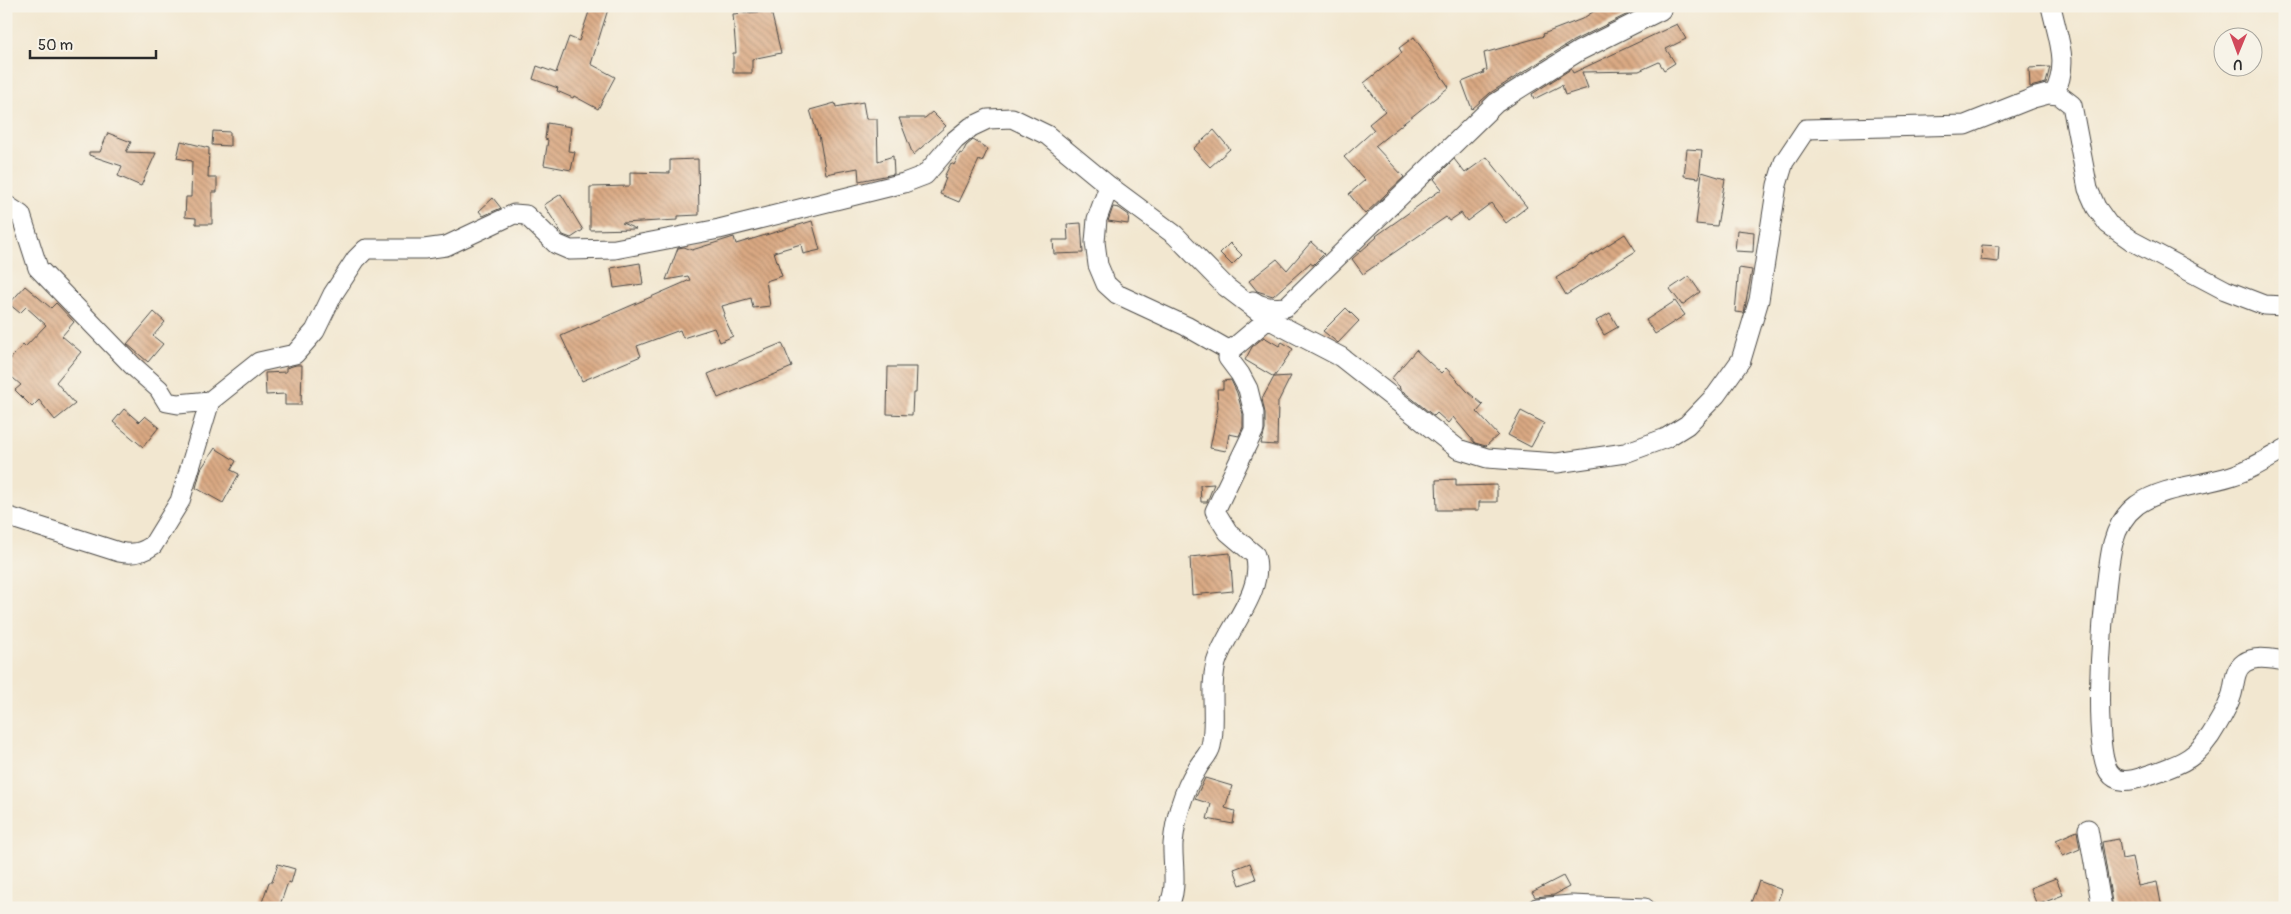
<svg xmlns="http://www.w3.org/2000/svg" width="2291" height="914" font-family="Pangolin,sans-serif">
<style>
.building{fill:url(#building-back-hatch)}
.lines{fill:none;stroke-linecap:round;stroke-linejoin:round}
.minor-casing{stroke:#494744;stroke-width:21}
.minor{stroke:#fff;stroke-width:19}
</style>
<defs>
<pattern id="building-back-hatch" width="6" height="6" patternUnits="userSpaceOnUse" patternTransform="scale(1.25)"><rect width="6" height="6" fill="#daa983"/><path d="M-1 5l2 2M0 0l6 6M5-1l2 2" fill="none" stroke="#b18a6b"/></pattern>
</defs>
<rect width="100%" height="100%" fill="#f7f3e8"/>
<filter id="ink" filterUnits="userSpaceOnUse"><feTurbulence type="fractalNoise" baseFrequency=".02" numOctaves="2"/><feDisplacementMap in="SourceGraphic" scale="10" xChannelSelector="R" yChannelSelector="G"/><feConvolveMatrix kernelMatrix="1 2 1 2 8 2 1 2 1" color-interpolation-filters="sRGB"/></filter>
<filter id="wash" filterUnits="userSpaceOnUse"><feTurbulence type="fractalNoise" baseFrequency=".0096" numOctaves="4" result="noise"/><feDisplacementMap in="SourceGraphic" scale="20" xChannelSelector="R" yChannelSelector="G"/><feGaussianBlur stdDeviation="1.12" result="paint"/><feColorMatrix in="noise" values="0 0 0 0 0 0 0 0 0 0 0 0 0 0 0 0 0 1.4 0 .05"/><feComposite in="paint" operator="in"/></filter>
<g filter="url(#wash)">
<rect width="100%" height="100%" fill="#f2e7d0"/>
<g id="blocks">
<!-- building -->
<path class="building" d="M591 6H609L591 64 615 77 598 109 574 96 573 98 557 91 558 88 533 79 537 66 556 73 569 37 579 41Z
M1602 6H1631L1634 11 1573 41 1490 93 1472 109 1462 82 1484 73 1483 71 1487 70 1484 53 1544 36 1543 34 1582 19Z
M771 11 781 53 752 59V73H733V53H736L733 14Z
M1677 24 1686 39 1666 49 1675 63 1664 70 1659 62 1639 71 1582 72 1588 88 1565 95 1562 85 1534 99 1532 94 1571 69 1573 73Z
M1414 37 1449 87 1375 146 1404 177 1365 214 1349 194 1365 180 1344 157 1374 130 1369 124 1385 111 1364 83 1402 53 1399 48Z
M2050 67 2046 83 2030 87 2029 68Z
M863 102 866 119H877L878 161 893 156 894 174 859 181 858 168 826 174 819 135 818 136 810 110 835 103 836 107Z
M932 112 946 126 913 155 899 118H925Z
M547 123 571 127 568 151 575 152 571 170 544 165 548 140 545 139Z
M1214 130 1230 149 1210 167 1193 149Z
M213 131 230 132V146L212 145Z
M108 133 131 142 126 152 156 153 141 186 118 176 122 166 89 155V152H100Z
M973 140 988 149 982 162 979 160 959 202 940 194 946 178 944 177 951 163 954 165 960 153 962 154 966 146Z
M181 141 209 148 208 178H217V192H212V224H196V218L185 217 186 197H191L192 161 177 158Z
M1687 149 1702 150 1699 178 1684 176Z
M1487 157 1527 207 1506 223 1491 203 1467 221 1461 213 1449 221 1446 217 1363 274 1352 259 1377 237 1376 236 1442 189 1434 179 1454 159 1465 173Z
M698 159 699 215 678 216V220L622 223 636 229 590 230V187L630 186V172L670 173V160Z
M1702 172 1725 179 1717 226 1696 224Z
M561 194 583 230 571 238 563 235 544 205Z
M493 198 501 208 483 216 479 211Z
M1113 207 1119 208 1129 215 1128 224 1108 221Z
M812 221 820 250 803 254 801 244 774 252 782 276 766 281 770 306 753 308 751 298 722 306 725 314 723 315 733 336 720 342 714 328 683 338 680 330 637 346 641 356 582 381 561 336 690 280 688 276 666 280 678 248 684 247 692 250 734 237 736 244Z
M1081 223 1083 253 1054 254 1053 240H1068L1067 224Z
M1737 230 1754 232 1753 252 1735 251Z
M1625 234 1636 251 1566 295 1556 278Z
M1311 242 1324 254 1313 265 1310 263 1273 296 1257 291 1249 281 1277 259 1287 270Z
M1230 243 1242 255 1232 265 1220 253Z
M1982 245 1999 246 1998 262 1981 260Z
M640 263 643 284 614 288 611 268Z
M1739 268 1752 270 1744 313 1735 312Z
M1689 276 1700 292 1682 305 1670 289Z
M25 286 51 308 56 303 74 322 62 336 81 352 56 382 75 404 55 420 39 400 32 407 15 390 21 385 6 372V364L23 345 25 347 46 325 26 307 20 313 9 304Z
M1675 301 1685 315 1655 334 1646 320Z
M1346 308 1359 321 1338 343 1323 331Z
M154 312 165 322 153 336 163 344 148 362 127 344Z
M1610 313 1618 327 1604 335 1596 321Z
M1264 337 1279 346 1282 342 1293 349 1274 377 1245 360 1252 347Z
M782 343 792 367 718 398 708 374Z
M1416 350 1441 373 1446 368 1467 391 1483 405 1477 412 1498 435 1486 446 1475 443 1453 417 1448 423 1437 413 1434 416 1399 388 1400 387 1391 379Z
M296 365H302L301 405H285V394L266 395 265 373 286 372V368Z
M888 367H917L916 393H913L912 415 887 414Z
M1291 376 1278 402 1277 445 1261 444 1265 430V413L1262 399 1274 377Z
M1231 380 1237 393 1243 414V427L1239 436 1229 434 1226 451 1210 448 1218 408 1217 389H1223V381Z
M124 409 139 422 145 416 159 427 143 447 113 422Z
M1521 411 1544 423 1531 447 1508 435Z
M215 448 236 461 231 470 239 474 223 503 196 488 201 469Z
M1456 479V486L1497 485V502H1479V510H1437L1436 480Z
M1214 484 1207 502H1201L1200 485Z
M1230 553 1233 591 1192 595 1190 557Z
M1205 778 1232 786 1225 808 1235 811 1233 824 1207 819 1211 804 1195 799Z
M2077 831 2080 849 2063 856 2056 840Z
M2119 839 2122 859 2132 857 2138 886 2157 882 2162 908H2113L2102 842Z
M1250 863 1256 879 1240 885 1234 869Z
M278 864 295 869 291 883 288 882 279 908H260L269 882H272Z
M1563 876 1569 887 1554 895 1535 897 1532 892Z
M2056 878 2063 895 2037 905 2030 888Z
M1759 881 1782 890 1775 908H1749Z"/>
</g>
</g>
<g filter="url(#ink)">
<use href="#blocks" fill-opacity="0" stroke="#494744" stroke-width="1"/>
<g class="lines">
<!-- minor casing -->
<g class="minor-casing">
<path id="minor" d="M2051 6C2058 39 2070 63 2054 94
M1109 186 1097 219 1095 242 1098 265 1106 284 1117 294 1186 326 1230 351
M6 205 21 215 38 268 132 365 159 389 167 402 178 404 210 401 259 362 295 354 315 331 333 294 356 259 366 249H424L446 246 514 214 526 215 556 244 570 250 615 249 719 229 904 183 925 175 955 140 971 127 988 119 1012 118 1047 135 1109 186 1175 235 1226 287 1268 319 1230 351 1228 358 1240 374 1248 389 1254 413V430L1215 511 1228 532 1255 555C1266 591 1226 629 1216 663 1209 691 1217 719 1211 746 1209 755 1201 761 1197 769 1183 790 1175 820 1173 844 1172 863 1179 892 1167 908
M1253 301C1262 308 1275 308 1286 307L1496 103 1579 51 1661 10
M1268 319 1341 357 1458 449 1487 458 1557 463 1625 453 1666 438 1687 425 1716 395 1741 360 1759 300 1777 185 1784 162 1806 129 1965 125 2033 98 2048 94 2059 95 2072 105 2088 189 2096 207 2108 224 2132 241 2225 290 2264 305 2285 306
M2285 449C2268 459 2250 470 2231 476 2200 486 2164 486 2137 505 2125 514 2117 528 2113 543 2104 579 2090 744 2109 772 2117 784 2131 781 2143 777 2180 764 2197 761 2217 725 2223 715 2229 705 2232 694 2235 683 2234 670 2244 663 2255 655 2272 659 2285 661
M6 516 119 552C132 555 142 553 153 545L180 501 210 401
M2088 829 2102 908
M1537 908 1571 905 1645 908"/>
</g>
<!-- minor -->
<use href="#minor" class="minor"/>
</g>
</g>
<!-- margin -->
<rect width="2291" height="914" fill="none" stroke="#f7f3e8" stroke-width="25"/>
<!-- north arrow -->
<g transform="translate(2238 52) rotate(181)"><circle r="24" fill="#f7f3e8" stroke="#a5a39c"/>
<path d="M0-4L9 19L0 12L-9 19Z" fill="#d1495b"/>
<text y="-8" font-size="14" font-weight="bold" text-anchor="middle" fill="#2b2b2b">U</text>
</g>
<!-- scale -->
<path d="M30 50v8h126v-8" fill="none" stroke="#2b2b2b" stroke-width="2.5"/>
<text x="38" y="50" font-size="15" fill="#2b2b2b" stroke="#f7f3e8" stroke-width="4" paint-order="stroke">50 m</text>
</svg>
